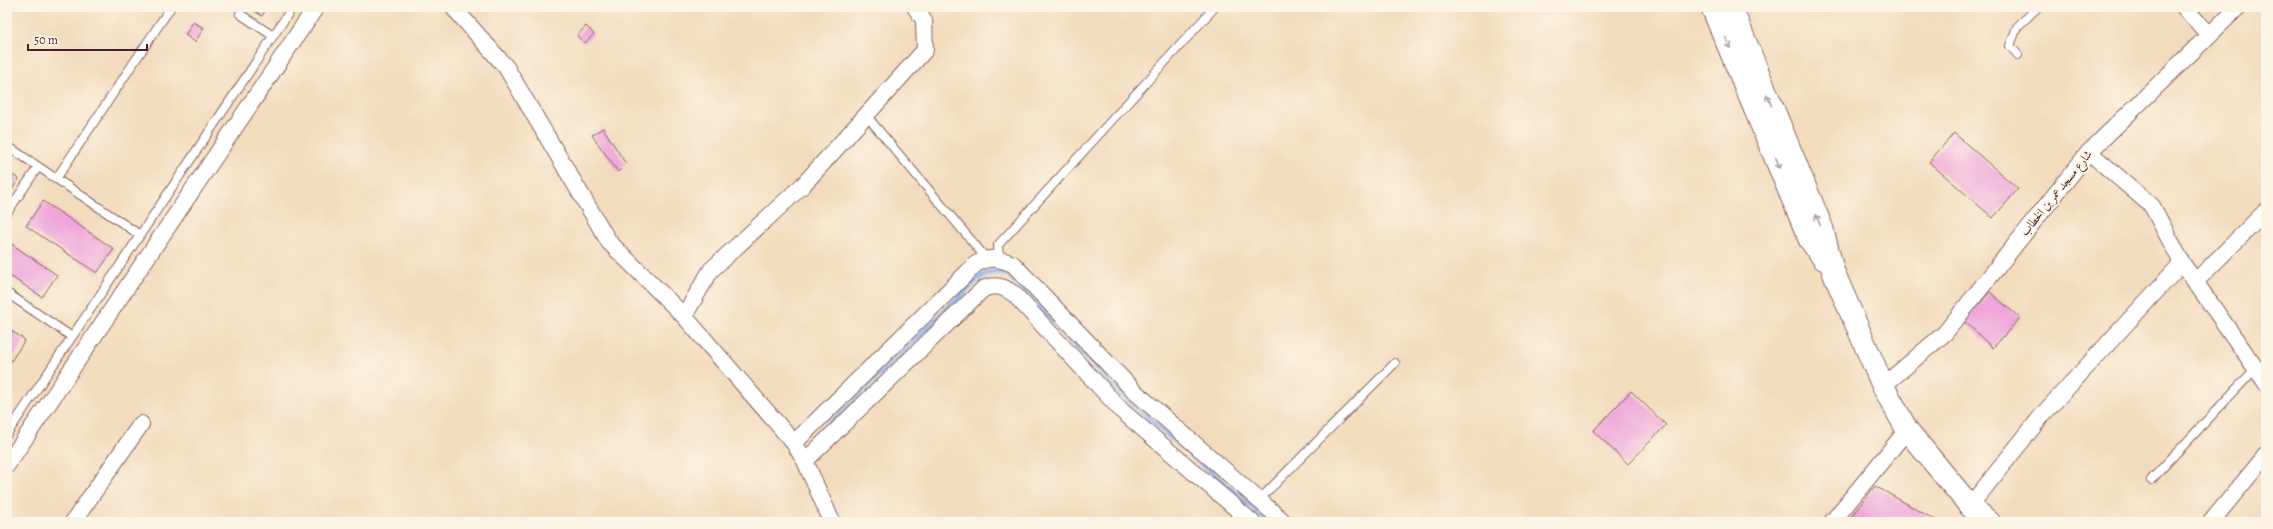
<svg xmlns="http://www.w3.org/2000/svg" width="2273" height="529" font-family="Alegreya,Amiri,serif">
<style>
.lines{fill:none;stroke-linecap:round;stroke-linejoin:round}
.stream{stroke:#88b8f4;stroke-width:5}
.building{fill:#eea5da}
.service-casing{stroke:#85615e;stroke-width:10}
.minor-casing{stroke:#85615e;stroke-width:18}
.secondary-casing{stroke:#85615e;stroke-width:24}
.service{stroke:#fff;stroke-width:8}
.minor{stroke:#fff;stroke-width:16}
.secondary{stroke:#fff;stroke-width:22}
.oneway{stroke:#ae9aa0}
.labels{text-anchor:middle;stroke-width:4;stroke-linejoin:round;paint-order:stroke}
.street-label{font-size:12px;fill:#4a1f2b;stroke:#fcf5e5}
</style>
<rect width="100%" height="100%" fill="#fcf5e5"/>
<filter id="ink" filterUnits="userSpaceOnUse"><feTurbulence type="fractalNoise" baseFrequency=".025" numOctaves="2"/><feDisplacementMap in="SourceGraphic" scale="8" xChannelSelector="R" yChannelSelector="G"/><feConvolveMatrix kernelMatrix="1 2 1 2 8 2 1 2 1" color-interpolation-filters="sRGB"/></filter>
<filter id="wash" filterUnits="userSpaceOnUse"><feTurbulence type="fractalNoise" baseFrequency=".012" numOctaves="4" result="noise"/><feDisplacementMap in="SourceGraphic" scale="16" xChannelSelector="R" yChannelSelector="G"/><feGaussianBlur stdDeviation="0.9" result="paint"/><feColorMatrix in="noise" values="0 0 0 0 0 0 0 0 0 0 0 0 0 0 0 0 0 1.4 0 .05"/><feComposite in="paint" operator="in"/></filter>
<g filter="url(#wash)">
<rect width="100%" height="100%" fill="#f3dcbe"/>
<g class="lines">
<!-- stream -->
<path class="stream" d="M815 437 979 278C991 271 997 270 1009 275L1122 395 1269 522"/>
</g>
<g id="blocks">
<!-- building -->
<path class="building" d="M249 7H267L262 16Z
M193 22 204 28 195 42 185 35Z
M586 26 594 34 585 43 577 36Z
M603 128 626 164 618 172 592 135Z
M1954 133 2018 189 1993 218 1929 162Z
M7 172 19 179 7 197Z
M43 201 114 249 97 273 26 226Z
M7 241 57 275 42 297 7 274Z
M1990 292 2020 318 1993 348 1964 321Z
M7 328 25 340 7 367Z
M1631 391 1666 425 1628 464 1593 431Z
M1875 486 1939 522H1847Z"/>
</g>
</g>
<g filter="url(#ink)">
<use href="#blocks" fill-opacity="0" stroke="#85615e" stroke-width="1"/>
<g class="lines">
<!-- service casing -->
<g class="service-casing">
<path id="service" d="M240 14 273 36
M2018 55 2010 46 2017 27 2038 7
M865 114 986 258
M9 147 140 235
M56 179 171 7
M7 213 38 167
M999 258 998 245 1215 7
M7 293 72 337
M7 434 290 11V7
M2151 480 2256 368
M1259 500 1395 363"/>
</g>
<!-- minor casing -->
<g class="minor-casing">
<path id="minor" d="M453 7 506 67 609 242 684 316 794 443 805 461 832 522
M2184 7 2209 35
M2089 152 2152 206 2182 263 2266 383
M2196 281 2266 211
M684 316 711 270 803 185 925 50 924 20 915 7
M1883 386 1945 333 2089 152 2238 7
M794 443 976 264C990 256 998 258 1013 264L1134 391 1284 522
M805 461 983 289C996 284 1003 286 1014 294L1122 411 1252 522
M7 465 316 7
M1970 506 2044 413 2182 263
M73 522 141 424
M1832 522 1907 430
M2211 522 2266 455"/>
</g>
<!-- secondary casing -->
<g class="secondary-casing">
<path id="secondary" d="M1712 7 1810 240 1824 259
M1731 7 1822 228 1833 271 1883 386 1907 430 1970 506 1989 522"/>
</g>
<!-- service -->
<use href="#service" class="service"/>
<!-- minor -->
<use href="#minor" class="minor"/>
<!-- secondary -->
<use href="#secondary" class="secondary"/>
</g>
<!-- one-way arrows -->
<defs><path id="oneway-shaft" d="M-6 0H5M1.5-3L5.5 0L1.5 3" fill="none" stroke-width="1.6" stroke-linecap="round" stroke-linejoin="round"/></defs>
<g class="oneway">
<use href="#oneway-shaft" transform="translate(1728 43) rotate(67)"/>
<use href="#oneway-shaft" transform="translate(1769 100) rotate(-112)"/>
<use href="#oneway-shaft" transform="translate(1778 163) rotate(67)"/>
<use href="#oneway-shaft" transform="translate(1818 220) rotate(-112)"/>
</g>
</g>
<g class="labels">
<!-- street labels -->
<g class="street-label">
<text transform="translate(2056 193) rotate(-51)" y="4">شارع مسجد عمر بن الخطاب</text>
</g>
</g>
<!-- margin -->
<rect width="2273" height="529" fill="none" stroke="#fcf5e5" stroke-width="24"/>
<!-- scale -->
<path d="M28 44v6h119v-6" fill="none" stroke="#4a1f2b" stroke-width="2"/>
<text x="34" y="44" font-size="12" fill="#4a1f2b" stroke="#fcf5e5" stroke-width="3" paint-order="stroke">50 m</text>
</svg>
